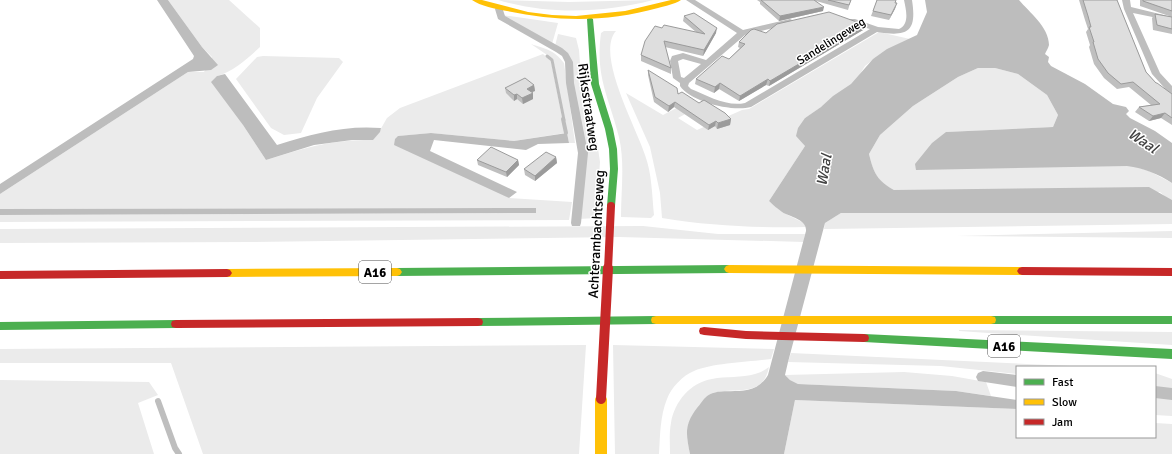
<svg xmlns="http://www.w3.org/2000/svg" width="1172" height="454" font-family="Signika,sans-serif">
<style>
.green{fill:#ebebeb}
.water{fill:#bdbdbd}
.lines{fill:none;stroke-linecap:round;stroke-linejoin:round}
.stream-far1{stroke:#bdbdbd;stroke-width:3}
.stream{stroke:#bdbdbd;stroke-width:4}
.lane{stroke:#bebebe;stroke-width:6}
.street{fill:#bebebe;fill-rule:evenodd}
.fast{fill:#4caf50;fill-rule:evenodd}
.slow{fill:#ffc107;fill-rule:evenodd}
.jam{fill:#c62828;fill-rule:evenodd}
.jam-bridge-far1{stroke:#c62828;stroke-width:8}
.jam-bridge{stroke:#c62828;stroke-width:10}
.wall{fill:#bfbfbf}
.shaded-wall{fill:#9b9b9b}
.building{fill:#dedede;stroke:#9b9b9b}
.labels{text-anchor:middle;stroke-width:3;stroke-linejoin:round;paint-order:stroke}
.far-street-label{font-size:12px;fill:#000;stroke:#fff}
.shield{fill:#fff;stroke:#4c4c4c;stroke-width:1}
.shield-label{font-size:13px;font-weight:bold;fill:#000}
.street-label{font-size:14px;fill:#000;stroke:#fff}
.water-label{font-size:15px;font-style:italic;fill:#424242;stroke:#fff}
</style>
<rect width="100%" height="100%" fill="#fff"/>
<!-- green -->
<path class="green" d="M168 0H229L260 28V47C247 59 234 71 217 76L243 125 266 160C301 149 333 139 370 140L379 132 387 118 400 108 543 54 551 61 565 133 514 141 431 133 398 136 509 198 572 202 569 220 0 222V215L536 213V208L0 209V194L188 72H204L212 57 202 47Z
M498 0 569 2 653 0C603 13 549 15 498 0Z
M502 15 558 23 552 44Z
M604 31H616C595 54 637 129 645 155 652 174 652 195 654 215L651 218 621 217C621 191 625 163 619 137 609 97 595 77 601 33Z
M879 32 910 39C896 44 877 56 865 66 862 70 860 75 857 79 844 92 820 108 805 118L802 142 805 146 769 201 782 212 804 223 806 227C758 228 710 226 662 218L660 193 650 147 626 93 663 115 688 102 698 107 678 118 697 130 742 110 749 109Z
M558 34 576 38 579 50 581 78 596 135 600 162 596 218 579 219 586 157 568 56 555 46Z
M531 44C546 49 554 50 564 63L575 143H569L553 59Z
M263 56 339 58 343 62 317 98 301 133 284 135 271 128 236 79 257 57Z
M978 68H995L1018 74 1047 95 1058 115 1053 127 946 132 1137 167 1151 172 1172 183V200L1168 199 1160 192 894 190C876 180 874 174 869 154L880 135 913 106 958 77Z
M841 213H1172V224L824 229 825 223Z
M643 226 718 234H805L804 242 619 237 253 242 0 243V229Z
M1172 231V238L956 236Z
M959 330 1172 332V345L959 331Z
M586 345 579 454H203L171 363H0V349Z
M613 345 774 349 771 359C749 362 713 363 694 371 683 375 671 388 667 399 660 416 660 436 659 454H615Z
M791 353 1093 367H1017V374L941 366 788 362Z
M769 367C762 403 726 383 707 396 704 399 700 404 698 408 684 425 686 434 690 454H670C670 444 669 433 671 423 674 402 691 382 712 379 726 376 742 378 755 374 760 373 765 370 769 367Z
M904 372 952 376 986 382 991 396 956 391 798 384 790 380 785 375Z
M1155 373 1172 379V389L1155 387Z
M0 380 149 382 158 395 138 403 154 454H0Z
M1155 397 1172 399V416L1155 415Z
M795 400 1017 409V437H1155V423L1172 424V454H784Z"/>
<!-- water -->
<path class="water" d="M157 0H168L202 47 218 65 211 70 188 72 0 194V184L193 59 194 56Z
M925 0H1019C1029 12 1049 27 1049 45 1048 49 1046 51 1045 54L1049 57 1048 62 1051 66 1085 84 1113 104 1126 107 1129 111 1126 114 1130 118 1155 131 1172 143V183C1158 174 1144 168 1127 166L916 170 915 164 932 143 946 132 1053 127 1058 115 1047 95 1018 74 995 68H978L958 77 913 106 880 135 869 154C874 174 877 180 894 190L1149 187 1172 200V213H841L825 223 788 362 785 375 790 380 798 384 956 391 1017 400V409L795 400 784 454H690C686 434 684 425 697 408 700 405 703 399 707 396 723 384 752 402 768 375L806 231C807 219 790 217 782 212 778 209 773 205 769 201L805 146 796 136 798 128 805 118 821 107 833 96 851 84 873 59 887 49 917 35 927 12Z
M225 74 277 145C312 134 344 125 381 128L380 132 373 140H352L314 145 266 160 243 125 211 82 217 76Z
M431 133 514 141 567 133 569 143 538 144 526 150 434 140 430 151 517 192 509 198 394 145 395 139 398 136Z
M536 208V213L0 215V209Z"/>
<g class="lines">
<!-- stream-far1 -->
<path class="stream-far1" d="M547 56 552 60 564 120"/>
<!-- stream -->
<path class="stream" d="M563 119 566 133"/>
<!-- lane -->
<path class="lane" d="M158 401 175 448 179 454"/>
<!-- street -->
<path class="street" d="M686 0H695L743 30 790 19 794 21 793 23 745 35 689 83 688 86 691 89C708 96 727 107 745 103L870 29 849 23V19H855L878 27 899 29C910 24 906 10 904 0H912C917 32 908 37 877 32L751 107C732 112 691 102 680 86V83L673 78 670 61 672 56 683 53 706 60 737 33ZM683 59 701 64 684 78 681 77 678 61Z
M1122 0H1130L1131 7 1172 17V21L1133 13 1160 73 1172 86V94L1169 93 1152 74 1124 9Z
M496 7H502L505 16 562 48 568 53 573 62 574 83 588 153 581 223 580 226H572L571 223 578 153 566 83 565 62 562 56 556 52 498 19 495 9Z
M983 371 1017 375V387L978 381 976 377 978 373Z
M1155 386 1172 388V400L1155 398Z"/>
<!-- fast -->
<path class="fast" d="M590 17 593 19 599 84 613 129 617 149 618 169 615 206 611 209 607 206 610 169 609 149 605 129 591 84 587 19Z
M729 265 732 266 734 269 732 272 729 273 397 276 394 275 392 272 394 269 397 268Z
M656 316 660 317 661 320 660 323 656 324 478 326 474 325 473 322 474 319 478 318Z
M991 316H1172V324H991L987 323 986 320 987 317Z
M176 320 180 321 181 324 180 327 176 328 0 330V322Z
M864 334 1172 349V359L864 342 860 341 859 338 860 335Z"/>
<!-- slow -->
<path class="slow" d="M472 0H482L528 12 552 15 576 16 625 11 671 0H681C675 4 665 6 658 8 608 22 558 22 507 11 496 9 480 6 472 0Z
M729 265 1022 267 1025 268 1027 271 1025 274 1022 275 729 273 726 272 724 269 726 266Z
M397 268 400 269 402 272 400 275 397 276 227 277 224 276 222 273 224 270 227 269Z
M656 316H991L995 317 996 320 995 323 991 324H656L652 323 651 320 652 317Z
M601 394 605 395 607 399V454H595V399L597 395Z"/>
<!-- jam -->
<path class="jam" d="M1022 267 1172 268V276L1022 275 1019 274 1017 271 1019 268Z
M227 269 230 270 232 273 230 276 227 277 0 279V271Z
M478 318 482 319 483 322 482 325 478 326 176 328 172 327 171 324 172 321 176 320Z
M704 327 746 331 864 334 868 335 869 338 868 341 864 342 746 339 704 335 700 334 699 331 700 328Z"/>
<!-- jam-bridge-far1 -->
<path class="jam-bridge-far1" d="M608 269 611 206"/>
<!-- jam-bridge -->
<path class="jam-bridge" d="M601 399 608 268"/>
</g>
<!-- wall -->
<path class="wall" d="M757 0H851L848 10 816 1 823 11 779 21 760 4V2Z
M877 0 897 3 889 20 871 16Z
M1079 0H1117L1146 72 1156 83 1172 94V125L1161 118 1149 121 1135 112 1139 107 1151 105 1129 87 1117 89 1104 78 1094 64 1089 47 1090 45 1086 32 1088 29 1085 20Z
M1140 0H1172V17L1140 6Z
M1155 14 1172 17V34L1153 30 1152 18Z
M684 16 716 33 703 56 665 47 671 68V74L641 61V55L662 28 696 32 683 21Z
M865 25 863 30 769 86 766 85 739 101 719 89 714 93 695 84 696 79 729 59 740 48 738 47 739 42 766 33Z
M648 70 678 94 699 103 731 119 730 125 717 129 715 126 708 130 674 107 668 112 654 102 648 75Z
M534 85 535 91 531 92 533 93V99L523 104 517 99 514 101 506 93 505 88Z
M556 157 557 163 535 181 525 175 524 169Z
M477 160H518L519 165 507 177 478 165Z"/>
<!-- shaded-wall -->
<path class="shaded-wall" d="M897 3 895 9 889 20 891 15Z
M824 7 823 11 779 21 780 16Z
M865 25 863 30 769 86 770 81Z
M717 28 716 33 703 56 704 50Z
M768 79 766 85 739 101 740 96Z
M720 83 719 89 714 93 715 87Z
M534 85 535 91 527 94V89Z
M533 93V99L523 104 522 98Z
M517 94V99L514 101V95Z
M675 102 674 107 668 112 669 106Z
M1165 113 1161 118 1149 121 1153 116Z
M731 119 730 125 717 129 718 123Z
M716 121 715 126 708 130 709 125Z
M556 157 557 163 535 181V176Z
M518 160 519 165 507 177 506 172Z"/>
<!-- building -->
<path class="building" d="M761 0H814L824 7 780 16Z
M828 0H851L849 5Z
M877 0H896L895 3H897L891 15 873 11Z
M1083 0H1117L1146 72 1156 83H1157L1172 94V118L1165 113 1153 116 1139 107 1160 104 1133 82 1121 84 1108 73 1098 59 1093 42H1094L1089 27H1091L1088 16Z
M1143 0H1172V11L1143 1Z
M829 12 865 25 770 81 768 79 740 96 720 83 715 87 696 79 722 56 729 59 745 44 739 42 751 30 754 29 766 33 777 24Z
M694 13 717 28 704 50 664 41 671 68 641 55 645 41 655 26 662 28 664 25 705 34 684 16Z
M1155 14 1172 17V29L1157 25Z
M648 70 677 88 678 94 682 92 699 103 704 100 725 113 731 119 718 123 716 121 709 125 675 102 669 106 655 97Z
M525 78 534 85 527 89 533 93 522 98 517 94 514 95 505 88Z
M491 147 518 160 506 172 477 160Z
M546 152 556 157 535 176 524 169Z"/>
<g class="labels">
<!-- far-street labels -->
<g class="far-street-label">
<text transform="translate(831 41) rotate(-32)" y="4">Sandelingeweg</text>
</g>
<!-- shield labels -->
<g class="shield">
<rect x="359" y="261" width="32" height="22" rx="3"/>
<rect x="988" y="335" width="32" height="22" rx="3"/>
</g>
<g class="shield-label">
<text x="375" y="277">A16</text>
<text x="1004" y="351">A16</text>
</g>
<!-- street labels -->
<g class="street-label">
<text transform="translate(589 107) rotate(82)" y="5">Rijksstraatweg</text>
<text transform="translate(596 234) rotate(-87)" y="5">Achterambachtseweg</text>
</g>
<!-- water labels -->
<g class="water-label">
<text transform="translate(1143 141) rotate(34)" y="5">Waal</text>
<text transform="translate(824 170) rotate(-80)" y="5">Waal</text>
</g>
</g>
<!-- legend -->
<rect x="1016" y="366" width="140" height="72" fill="#ffffff" stroke="#999999"/>
<rect x="1024" y="379" width="20" height="6" fill="#4caf50" stroke="#999999"/>
<text x="1052" y="386" font-size="12" fill="#000000">Fast</text>
<rect x="1024" y="399" width="20" height="6" fill="#ffc107" stroke="#999999"/>
<text x="1052" y="406" font-size="12" fill="#000000">Slow</text>
<rect x="1024" y="419" width="20" height="6" fill="#c62828" stroke="#999999"/>
<text x="1052" y="426" font-size="12" fill="#000000">Jam</text>
</svg>
